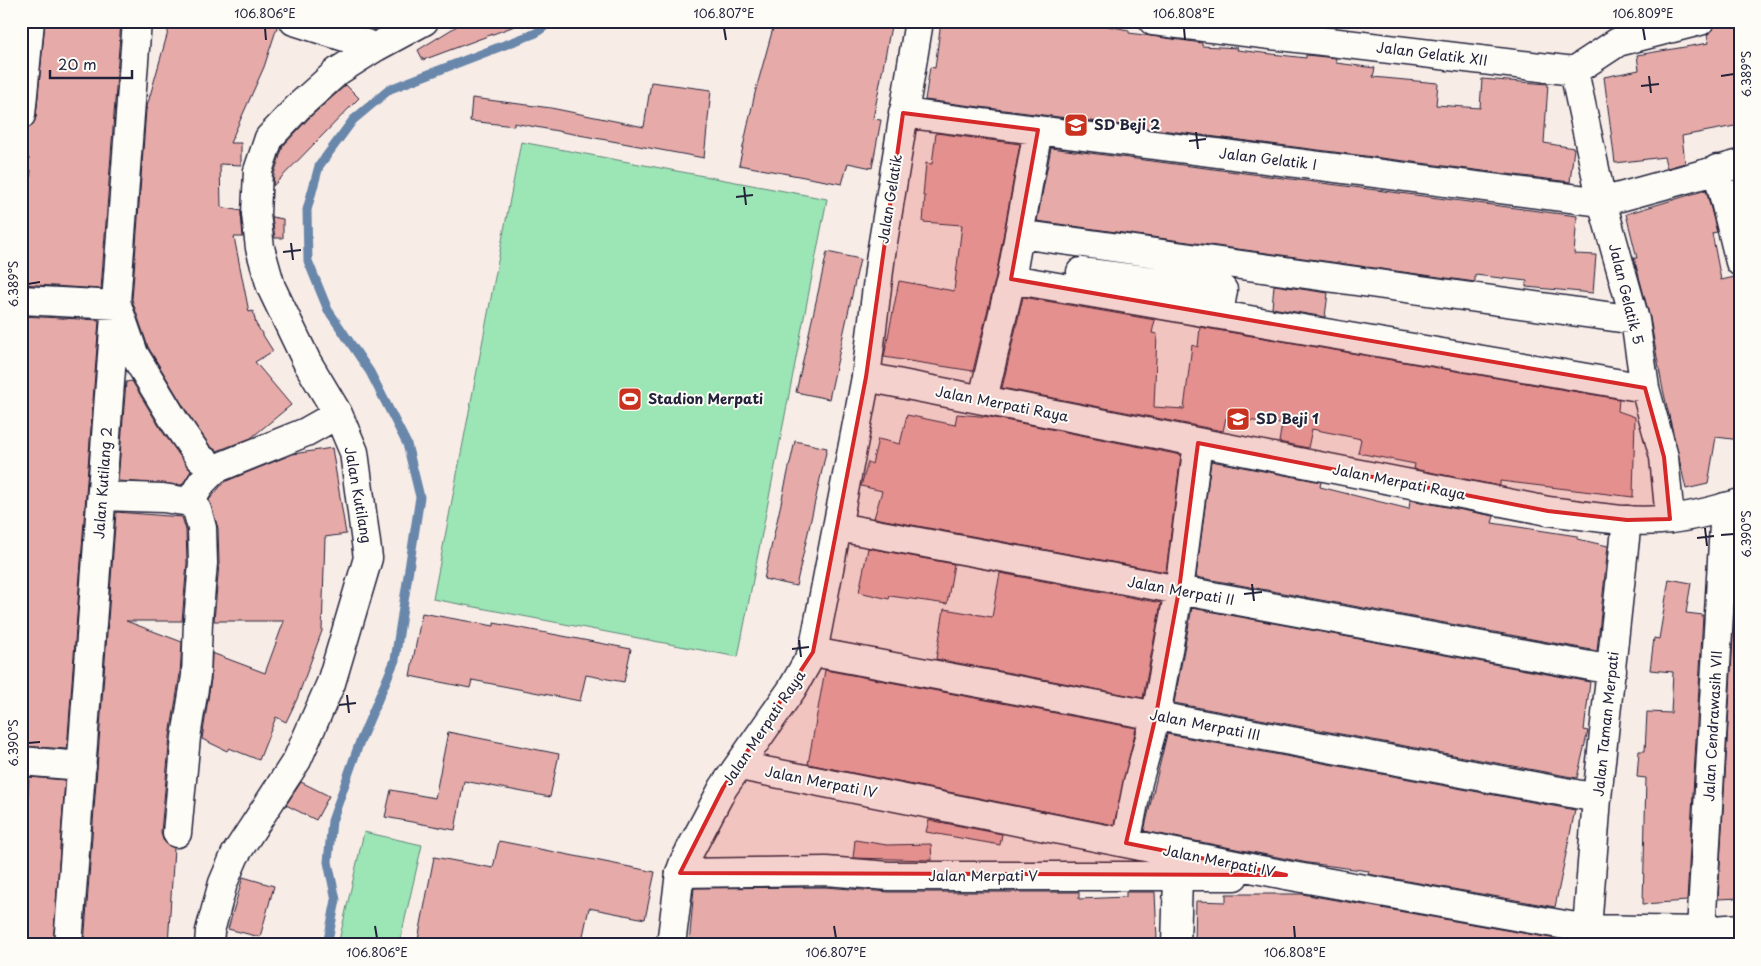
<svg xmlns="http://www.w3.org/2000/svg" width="1761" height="966" font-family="'Playpen Sans',sans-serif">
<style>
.green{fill:#9ce5b5;stroke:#5f8478}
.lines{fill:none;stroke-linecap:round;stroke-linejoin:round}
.stream{stroke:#6887aa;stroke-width:9}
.building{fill:#e6aba8;stroke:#22223b}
.minor-casing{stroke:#22223b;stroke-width:31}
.tertiary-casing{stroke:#22223b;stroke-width:31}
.minor{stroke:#fdfcf7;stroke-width:28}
.tertiary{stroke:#fdfcf7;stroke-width:28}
.marked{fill:#d62828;fill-opacity:0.2;stroke:#d62828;stroke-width:4;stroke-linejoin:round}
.ticks{fill:none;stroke:#22223b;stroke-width:2}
.labels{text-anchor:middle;stroke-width:4;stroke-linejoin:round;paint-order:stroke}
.street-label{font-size:14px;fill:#22223b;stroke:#fdfcf7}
.poi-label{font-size:14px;font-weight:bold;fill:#22223b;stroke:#fdfcf7;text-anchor:start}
.neatline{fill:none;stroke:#22223b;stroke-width:2}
.ticks-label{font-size:12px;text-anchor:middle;fill:#22223b}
</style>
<rect width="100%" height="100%" fill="#f8ece7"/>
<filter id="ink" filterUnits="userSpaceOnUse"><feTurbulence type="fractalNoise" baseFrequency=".02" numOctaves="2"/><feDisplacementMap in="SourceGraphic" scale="10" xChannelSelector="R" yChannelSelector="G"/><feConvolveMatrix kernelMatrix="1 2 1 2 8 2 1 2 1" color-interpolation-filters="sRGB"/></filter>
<g filter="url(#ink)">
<!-- green -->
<path class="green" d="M521 142 827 199 738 657 433 599Z
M364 832 422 845 399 945H338Z"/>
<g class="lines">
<!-- stream -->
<path class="stream" d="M323 945 328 940 336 900 328 862 332 821 359 744 395 660 420 497 407 444 370 372 328 310 308 261 307 210 319 166 353 120 390 89 536 33 552 21"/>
</g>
<!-- building -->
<path class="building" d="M45 21H121L101 289 21 284V253H23L31 170H28L29 158 21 157V130L33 124 36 117Z
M171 21H279L264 67 230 143H241V165L220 164 221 207 241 211 243 237H234L249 312 253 311 256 324 273 351 255 362 291 405 251 438 217 451 210 446 188 414 148 347 132 300 146 110Z
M465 21H520V24L423 60 418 50Z
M775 21H892L873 119 881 120 872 168 848 163 842 184 739 165 755 93Z
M941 21H1056L1097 24 1129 30V33L1202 43V46L1238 48 1237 50 1306 58V55L1336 58V63L1375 68 1373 77 1438 83 1436 105 1480 108 1482 79 1548 84 1544 143 1574 148 1570 182 925 100 930 67 935 68Z
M1736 23 1740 40V125L1682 136 1685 163 1667 168 1664 157 1615 163 1604 77 1639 70 1637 55 1709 43 1707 35 1714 27Z
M651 82 711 90 704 158 514 123V126L470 121 472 98 551 108 644 127Z
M346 85 359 98 273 186 274 174 283 146 310 117Z
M936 133 1020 144 996 276 973 371 884 357 899 281 954 291 962 225 923 222 925 196H923L926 163 932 164Z
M1051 148 1577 216 1574 254 1596 255 1593 293 1526 287 1527 281 1475 275V282L1037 221Z
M1706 190 1717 232 1712 233 1721 280 1735 277 1740 298V340L1735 341 1740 377V440L1716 437 1708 484 1686 489 1662 385 1650 318 1634 258H1637L1626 214Z
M272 217 283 219V238H275Z
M827 252 860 259 829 399 796 392Z
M1274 285 1328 293 1325 317 1272 308Z
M1023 297 1155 320 1152 333 1157 334 1154 407 1184 409 1192 345 1198 347 1200 327 1619 399 1618 411 1635 417 1633 497 1500 481V486L1414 469 1415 464 1358 453 1361 439 1312 429 1308 448 1279 442 1282 424 1226 418 1223 431 1002 388Z
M21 316 99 320 67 749 21 746Z
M132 381 162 431 191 471 182 485 118 481 126 382Z
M957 414 990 417 1181 455 1166 572 874 518 882 491 861 486 868 462 872 464 878 439 900 444 907 415 955 425Z
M795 441 827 448 796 586 764 579Z
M332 448 346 534 325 537 322 631 297 699 286 722 276 717 259 760 229 748 227 751 202 739 211 679 212 653 265 673 284 621H214L219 564 218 528 209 500 224 482 293 454Z
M1211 461 1321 482 1320 487 1409 509 1410 500 1494 516 1492 523 1577 536V539L1608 546 1597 651 1196 577Z
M116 512 182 517 186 530 187 563 182 621H126L182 642 180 674 170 736 161 832 163 840 174 848 168 945H84Z
M868 548 954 564 947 604 890 596 889 599 859 592Z
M1000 573 1161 603 1143 698 936 659 944 609 992 617Z
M1669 579 1691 583 1686 613 1703 615 1687 901 1643 904 1646 778 1637 777 1639 751H1645L1647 712 1671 713 1673 672 1650 670 1654 638 1659 639Z
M1192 608 1590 682 1584 730 1588 731 1577 778 1174 703Z
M422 613 494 626V623L631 649 624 682 586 675 580 701 472 680 470 688 410 676Z
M1734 620 1740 621V898L1718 899Z
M825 670 1136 728 1114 825 808 764Z
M448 732 559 754 550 797 464 781 455 830 385 817 391 790 435 798Z
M1167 734 1575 810 1555 907 1368 874 1369 871 1308 863 1144 831Z
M29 777 65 780 53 945H21L26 853 21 852V840L23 813H27Z
M301 782 329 796 316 820 286 805Z
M929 820 1002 834 1000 845 926 832Z
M855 840 887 845 931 844 932 860 853 858Z
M499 841 655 872 645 919 589 908 581 945H417L434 857 493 868Z
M243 877 274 886 260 937 228 929Z
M825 887 889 892H1079V899L1126 897V892H1155L1157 939 1088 942V945H689L694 888Z
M1226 894H1302L1568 941V945H1327L1280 938V943L1226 944 1195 941 1196 901 1226 902Z"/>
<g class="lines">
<!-- minor casing -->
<g class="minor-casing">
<path id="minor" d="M294 21 376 47
M1153 21 1574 71 1618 42 1700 21
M1574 71 1602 202 1635 320 1645 388 1664 457 1670 519
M903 113 1602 202 1740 164
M21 115 30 21
M1717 169 1740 262
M1019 234 1635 320
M1081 272 1223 290 1219 314
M1011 279 1645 388
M21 300 117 305 134 354 175 422 199 457 215 469
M866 377 881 254 919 21
M983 399 1011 279 1038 130
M102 496 163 498 190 502 197 510 202 528 203 563 198 622 196 676 186 737 177 833
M190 502 202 482 215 469 306 432 338 414
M838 527 1612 670
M813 652 1597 798
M21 761 82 766
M740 766 1286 875 1587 929 1701 931 1740 928
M1126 843 1138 782 1156 715 1179 590 1198 443
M680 873 826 871 889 876H1234
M68 945 137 21
M209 945 210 931 223 883 235 855 297 760 331 683 368 558 354 452 338 414 307 362 271 287 260 248 256 214 258 171 269 138 299 106 338 71 376 47 424 21
M1176 945 1178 877
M1583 945 1587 929 1597 798 1627 520
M1697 945 1701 931 1725 507"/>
</g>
<!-- tertiary casing -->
<g class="tertiary-casing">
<path id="tertiary" d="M671 945 680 873 684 862 723 788 792 689 813 652 866 377 1548 511C1585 515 1623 523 1660 520 1687 518 1714 511 1740 503"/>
</g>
<!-- minor -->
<use href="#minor" class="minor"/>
<!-- tertiary -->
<use href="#tertiary" class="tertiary"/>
</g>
</g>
<!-- marked area -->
<path class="marked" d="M903 113 1038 130 1011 279 1645 388 1664 457 1670 519 1627 520 1548 511 1198 443 1179 590 1156 715 1126 843 1286 875 680 873 723 788 813 652 866 377Z"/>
<!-- ticks -->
<path class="ticks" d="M265 28 266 40M724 28 726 40M1184 28 1185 40M1643 28 1645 40M1649 76 1651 93M1721 76 1734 74M1641 86 1659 84M1196 132 1198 149M1189 141 1206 139M744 187 746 205M736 197 753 195M291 243 293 260M283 252 301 250M28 284 40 282M1705 528 1707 546M1721 535 1734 534M1697 538 1714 536M1252 584 1254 601M1244 594 1262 592M799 640 801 657M792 649 809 647M347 695 349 713M339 705 356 703M28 743 40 742M375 926 377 938M834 926 836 938M1294 926 1295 938"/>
<!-- icons -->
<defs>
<g id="school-square" transform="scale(1.25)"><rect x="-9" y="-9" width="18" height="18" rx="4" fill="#c8321e" stroke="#fdfcf7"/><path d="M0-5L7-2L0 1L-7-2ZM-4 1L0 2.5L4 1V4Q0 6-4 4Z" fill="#fff"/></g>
<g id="stadium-square" transform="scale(1.25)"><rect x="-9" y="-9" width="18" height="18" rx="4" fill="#c8321e" stroke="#fdfcf7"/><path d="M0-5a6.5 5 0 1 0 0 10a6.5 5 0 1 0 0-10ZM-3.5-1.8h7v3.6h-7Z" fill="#fff"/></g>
</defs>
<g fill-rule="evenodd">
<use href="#school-square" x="1076" y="125"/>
<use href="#stadium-square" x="630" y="399"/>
<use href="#school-square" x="1238" y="419"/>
</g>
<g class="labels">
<!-- street labels -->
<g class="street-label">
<text transform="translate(1432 54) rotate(7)" y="5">Jalan Gelatik XII</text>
<text transform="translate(1268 159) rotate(7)" y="5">Jalan Gelatik I</text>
<text transform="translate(890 199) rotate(-81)" y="5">Jalan Gelatik</text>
<text transform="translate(1626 294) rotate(76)" y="5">Jalan Gelatik 5</text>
<text transform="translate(1002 404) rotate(11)" y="5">Jalan Merpati Raya</text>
<text transform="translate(1399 482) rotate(11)" y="5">Jalan Merpati Raya</text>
<text transform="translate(103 483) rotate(-86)" y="5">Jalan Kutilang 2</text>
<text transform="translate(358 495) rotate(80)" y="5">Jalan Kutilang</text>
<text transform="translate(1181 591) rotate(10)" y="5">Jalan Merpati II</text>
<text transform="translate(1606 724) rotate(-84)" y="5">Jalan Taman Merpati</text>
<text transform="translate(1205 725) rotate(11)" y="5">Jalan Merpati III</text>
<text transform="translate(1713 726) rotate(-87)" y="5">Jalan Cendrawasih VII</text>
<text transform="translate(764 728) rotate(-56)" y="5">Jalan Merpati Raya</text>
<text transform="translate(821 782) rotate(11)" y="5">Jalan Merpati IV</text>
<text transform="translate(1219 861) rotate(11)" y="5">Jalan Merpati IV</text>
<text x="983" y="881">Jalan Merpati V</text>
</g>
<!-- poi labels -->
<g class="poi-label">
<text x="1094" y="130">SD Beji 2</text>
<text x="648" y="404">Stadion Merpati</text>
<text x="1256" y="424">SD Beji 1</text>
</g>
</g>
<!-- margin -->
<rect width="1761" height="966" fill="none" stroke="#fdfcf7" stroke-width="55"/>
<!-- scale -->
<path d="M50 70v8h82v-8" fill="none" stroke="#22223b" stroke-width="2.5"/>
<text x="58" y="70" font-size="15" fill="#22223b" stroke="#fdfcf7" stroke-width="4" paint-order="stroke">20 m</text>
<rect x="28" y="28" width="1706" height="910" class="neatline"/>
<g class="ticks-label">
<text x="265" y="18">106.806°E</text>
<text x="724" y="18">106.807°E</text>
<text x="1184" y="18">106.808°E</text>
<text x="1643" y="18">106.809°E</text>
<text transform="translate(1747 74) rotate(-90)" y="4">6.389°S</text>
<text transform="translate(14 284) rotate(-90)" y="4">6.389°S</text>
<text transform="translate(1747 534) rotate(-90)" y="4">6.390°S</text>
<text transform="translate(14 743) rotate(-90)" y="4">6.390°S</text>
<text x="377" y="957">106.806°E</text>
<text x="836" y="957">106.807°E</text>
<text x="1295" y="957">106.808°E</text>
</g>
</svg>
